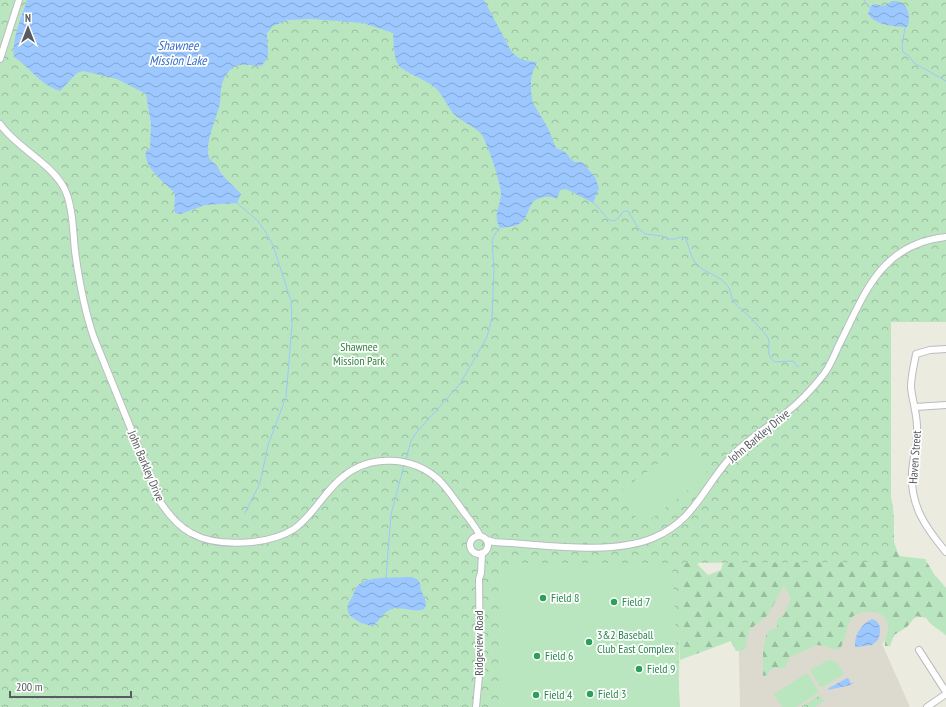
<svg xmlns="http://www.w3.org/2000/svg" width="946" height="707" font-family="'PT Sans Narrow',sans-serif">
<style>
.education{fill:#dcdace}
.forest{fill:url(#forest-firs)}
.park{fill:url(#park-crowns)}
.pitch{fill:#b9e6bf}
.water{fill:url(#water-waves)}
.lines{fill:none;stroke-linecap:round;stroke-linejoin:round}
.stream{stroke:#9cc8ff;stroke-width:1}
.minor-casing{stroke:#babcc2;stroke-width:8}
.minor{stroke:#fff;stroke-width:6}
.leisure-dot{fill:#2e9e5b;stroke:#fff;stroke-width:1.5}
.labels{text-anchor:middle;stroke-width:3.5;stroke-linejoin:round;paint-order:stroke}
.park-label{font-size:12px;fill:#2e823d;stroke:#fff}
.street-label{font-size:12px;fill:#585b61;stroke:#fff}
.leisure-label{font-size:12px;fill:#27864d;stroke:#fff;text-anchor:start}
.water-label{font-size:13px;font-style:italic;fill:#396dc8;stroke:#fff}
</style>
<defs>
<pattern id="forest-firs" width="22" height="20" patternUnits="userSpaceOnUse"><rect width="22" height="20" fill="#b9e6bf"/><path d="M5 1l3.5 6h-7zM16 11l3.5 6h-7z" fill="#99bd9f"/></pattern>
<pattern id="park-crowns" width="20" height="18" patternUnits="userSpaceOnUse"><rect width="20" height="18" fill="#b9e6bf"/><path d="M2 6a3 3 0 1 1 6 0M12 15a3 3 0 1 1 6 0" fill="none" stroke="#99bd9f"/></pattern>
<pattern id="water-waves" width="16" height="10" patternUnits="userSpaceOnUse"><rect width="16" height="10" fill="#9cc8ff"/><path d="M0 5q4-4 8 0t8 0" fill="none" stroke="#82a5d2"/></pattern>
</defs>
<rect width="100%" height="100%" fill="#ecebdf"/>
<!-- education -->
<path class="education" d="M737 563 946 595V636L934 621 925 615 908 620 894 628 882 644 910 707H740Z"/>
<!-- forest -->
<path class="forest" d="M889 489 893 506 894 521V542L899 556 925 559 934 574 946 588V635L932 625 926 618 916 616 907 627 894 635 890 646H885C884 638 889 632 888 625 885 608 863 609 852 617 846 627 846 639 840 649L833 650 825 646 817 645 790 657 787 662 786 668H775L769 671 768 675 763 676V650L767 632 777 627V619L784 615 791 598 784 585 768 615 749 630 745 650 736 651 731 641 680 660V581L672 567 700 550 698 565 708 575 721 570 728 545Z"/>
<!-- park -->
<path class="park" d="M0 0H946V322H891V562L682 563 678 707H0Z
M820 695 824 701 815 707H801Z"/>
<!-- pitch -->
<path class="pitch" d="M683 445 709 474 643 525 617 494Z
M514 563H672L680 707H502L501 577Z
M828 660C837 660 840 666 844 674L823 687 819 686 810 670Z
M807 673 819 692 796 707H782L774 694Z"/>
<!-- water -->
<path class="water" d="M27 0H484L511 51C519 60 526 61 537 62L532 74 531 81V92L533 103 548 128 556 148 565 152 572 160 575 162H582L595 177 599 188 593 203 566 189 560 190 557 199C549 195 536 196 531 205 527 213 527 218 519 224 514 227 506 227 500 228 492 215 501 206 501 193 501 184 487 142 482 135 475 126 461 122 453 113 446 105 442 92 433 86 426 80 404 72 399 66 393 58 394 43 393 33L363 23 311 19 288 20 273 26 267 33C266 46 273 56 261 66 250 66 240 62 231 69 228 72 225 75 224 79 220 87 221 96 220 104 217 116 204 146 209 157 211 162 215 163 217 166 219 168 219 170 220 172 226 180 235 187 241 194L237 203 205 205 181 214 175 213C173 206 176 200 174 192 164 182 143 167 146 151L149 150 150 147 151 124 146 94 117 79 83 71 77 73 60 91C40 85 31 68 14 57 11 41 22 16 27 0Z
M892 1C895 1 899 1 902 3 909 7 911 21 907 27 895 27 875 25 868 14L871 6 874 4 884 6Z
M405 577C410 577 415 577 418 580 421 584 420 586 421 590 423 597 429 602 424 609 415 613 404 607 395 608 383 610 380 622 372 626L361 623 349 615C346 607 348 604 352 597 354 595 354 591 355 589 365 574 390 579 405 577Z
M872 619C882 622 881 632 878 640L872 645 855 647C854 635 861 624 872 619Z
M847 678 849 679 851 685 828 690 829 688Z"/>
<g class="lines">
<!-- stream -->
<path class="stream" d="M864 0 870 8
M905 28 902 46 903 52 909 56 914 63 946 81
M237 203 257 220 265 231 273 245 291 301 292 325 286 397 268 445 260 483 245 513
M593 203C600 205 608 227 617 219 620 217 621 213 624 211H628L638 228 645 234 662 236 669 239H675L680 237H684C690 245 689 255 695 262 703 273 717 274 725 283 733 291 729 295 734 302 739 308 746 313 752 319 757 324 761 330 766 335 774 344 762 353 775 362L793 361 798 367
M406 459 411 441 416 433 460 384 487 337 492 318 494 269 492 240 495 234 500 228
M386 578 391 515 404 465
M851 684 853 683"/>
<!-- minor casing -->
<g class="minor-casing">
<path id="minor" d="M0 59 19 0
M0 124C17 148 48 161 63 186 73 203 73 232 75 251 79 281 84 309 94 338L161 503C169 515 178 526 191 533 217 548 269 545 294 529 314 515 324 491 344 476 371 454 413 456 439 480 448 489 455 500 463 511 469 519 476 527 480 536
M946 349 930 350 916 354C914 365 911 376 911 387 912 400 917 413 917 427 918 442 913 457 912 472 910 506 926 528 946 552
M915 407 946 405
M470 545a9 9 0 1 1 18 0a9 9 0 1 1-18 0Z
M487 540 494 542C541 544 610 556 653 538 694 521 703 488 730 458 746 440 767 428 786 413 800 402 813 388 824 374 830 366 834 356 838 347 864 296 879 244 946 237
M919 650 946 692
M476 707 480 665 479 579 481 573 482 553
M927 707 946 694"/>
</g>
<!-- minor -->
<use href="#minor" class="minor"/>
</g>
<!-- markers -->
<g class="leisure-dot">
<circle cx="543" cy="598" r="4"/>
<circle cx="614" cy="602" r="4"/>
<circle cx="589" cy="642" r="4"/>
<circle cx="537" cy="656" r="4"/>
<circle cx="639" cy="669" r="4"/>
<circle cx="590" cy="694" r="4"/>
<circle cx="536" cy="695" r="4"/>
</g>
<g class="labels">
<!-- park labels -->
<g class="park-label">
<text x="359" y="351">Shawnee<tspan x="359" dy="14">Mission Park</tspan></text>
</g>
<!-- street labels -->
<g class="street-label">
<text transform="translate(759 436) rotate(-40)" y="4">John Barkley Drive</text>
<text transform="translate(915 457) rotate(-86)" y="4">Haven Street</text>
<text transform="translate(146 466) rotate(67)" y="4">John Barkley Drive</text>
<text transform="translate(479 643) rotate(-90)" y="4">Ridgeview Road</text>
</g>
<!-- leisure labels -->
<g class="leisure-label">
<text x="551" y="602">Field 8</text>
<text x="622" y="606">Field 7</text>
<text x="597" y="639">3&amp;2 Baseball<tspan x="597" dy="14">Club East Complex</tspan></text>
<text x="545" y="660">Field 6</text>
<text x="647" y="673">Field 9</text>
<text x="598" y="698">Field 3</text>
<text x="544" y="699">Field 4</text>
</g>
<!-- water labels -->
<g class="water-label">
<text x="178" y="50">Shawnee<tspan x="178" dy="15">Mission Lake</tspan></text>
</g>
</g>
<!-- north arrow -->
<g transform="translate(28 28)" stroke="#ffffff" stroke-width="3" paint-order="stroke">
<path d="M0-3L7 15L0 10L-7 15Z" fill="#585b61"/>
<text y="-6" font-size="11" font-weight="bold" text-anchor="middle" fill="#585b61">N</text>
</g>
<!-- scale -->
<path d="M10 691v6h121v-6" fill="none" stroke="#585b61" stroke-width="2"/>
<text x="16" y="691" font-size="12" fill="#585b61" stroke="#ffffff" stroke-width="3" paint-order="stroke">200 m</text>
</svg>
